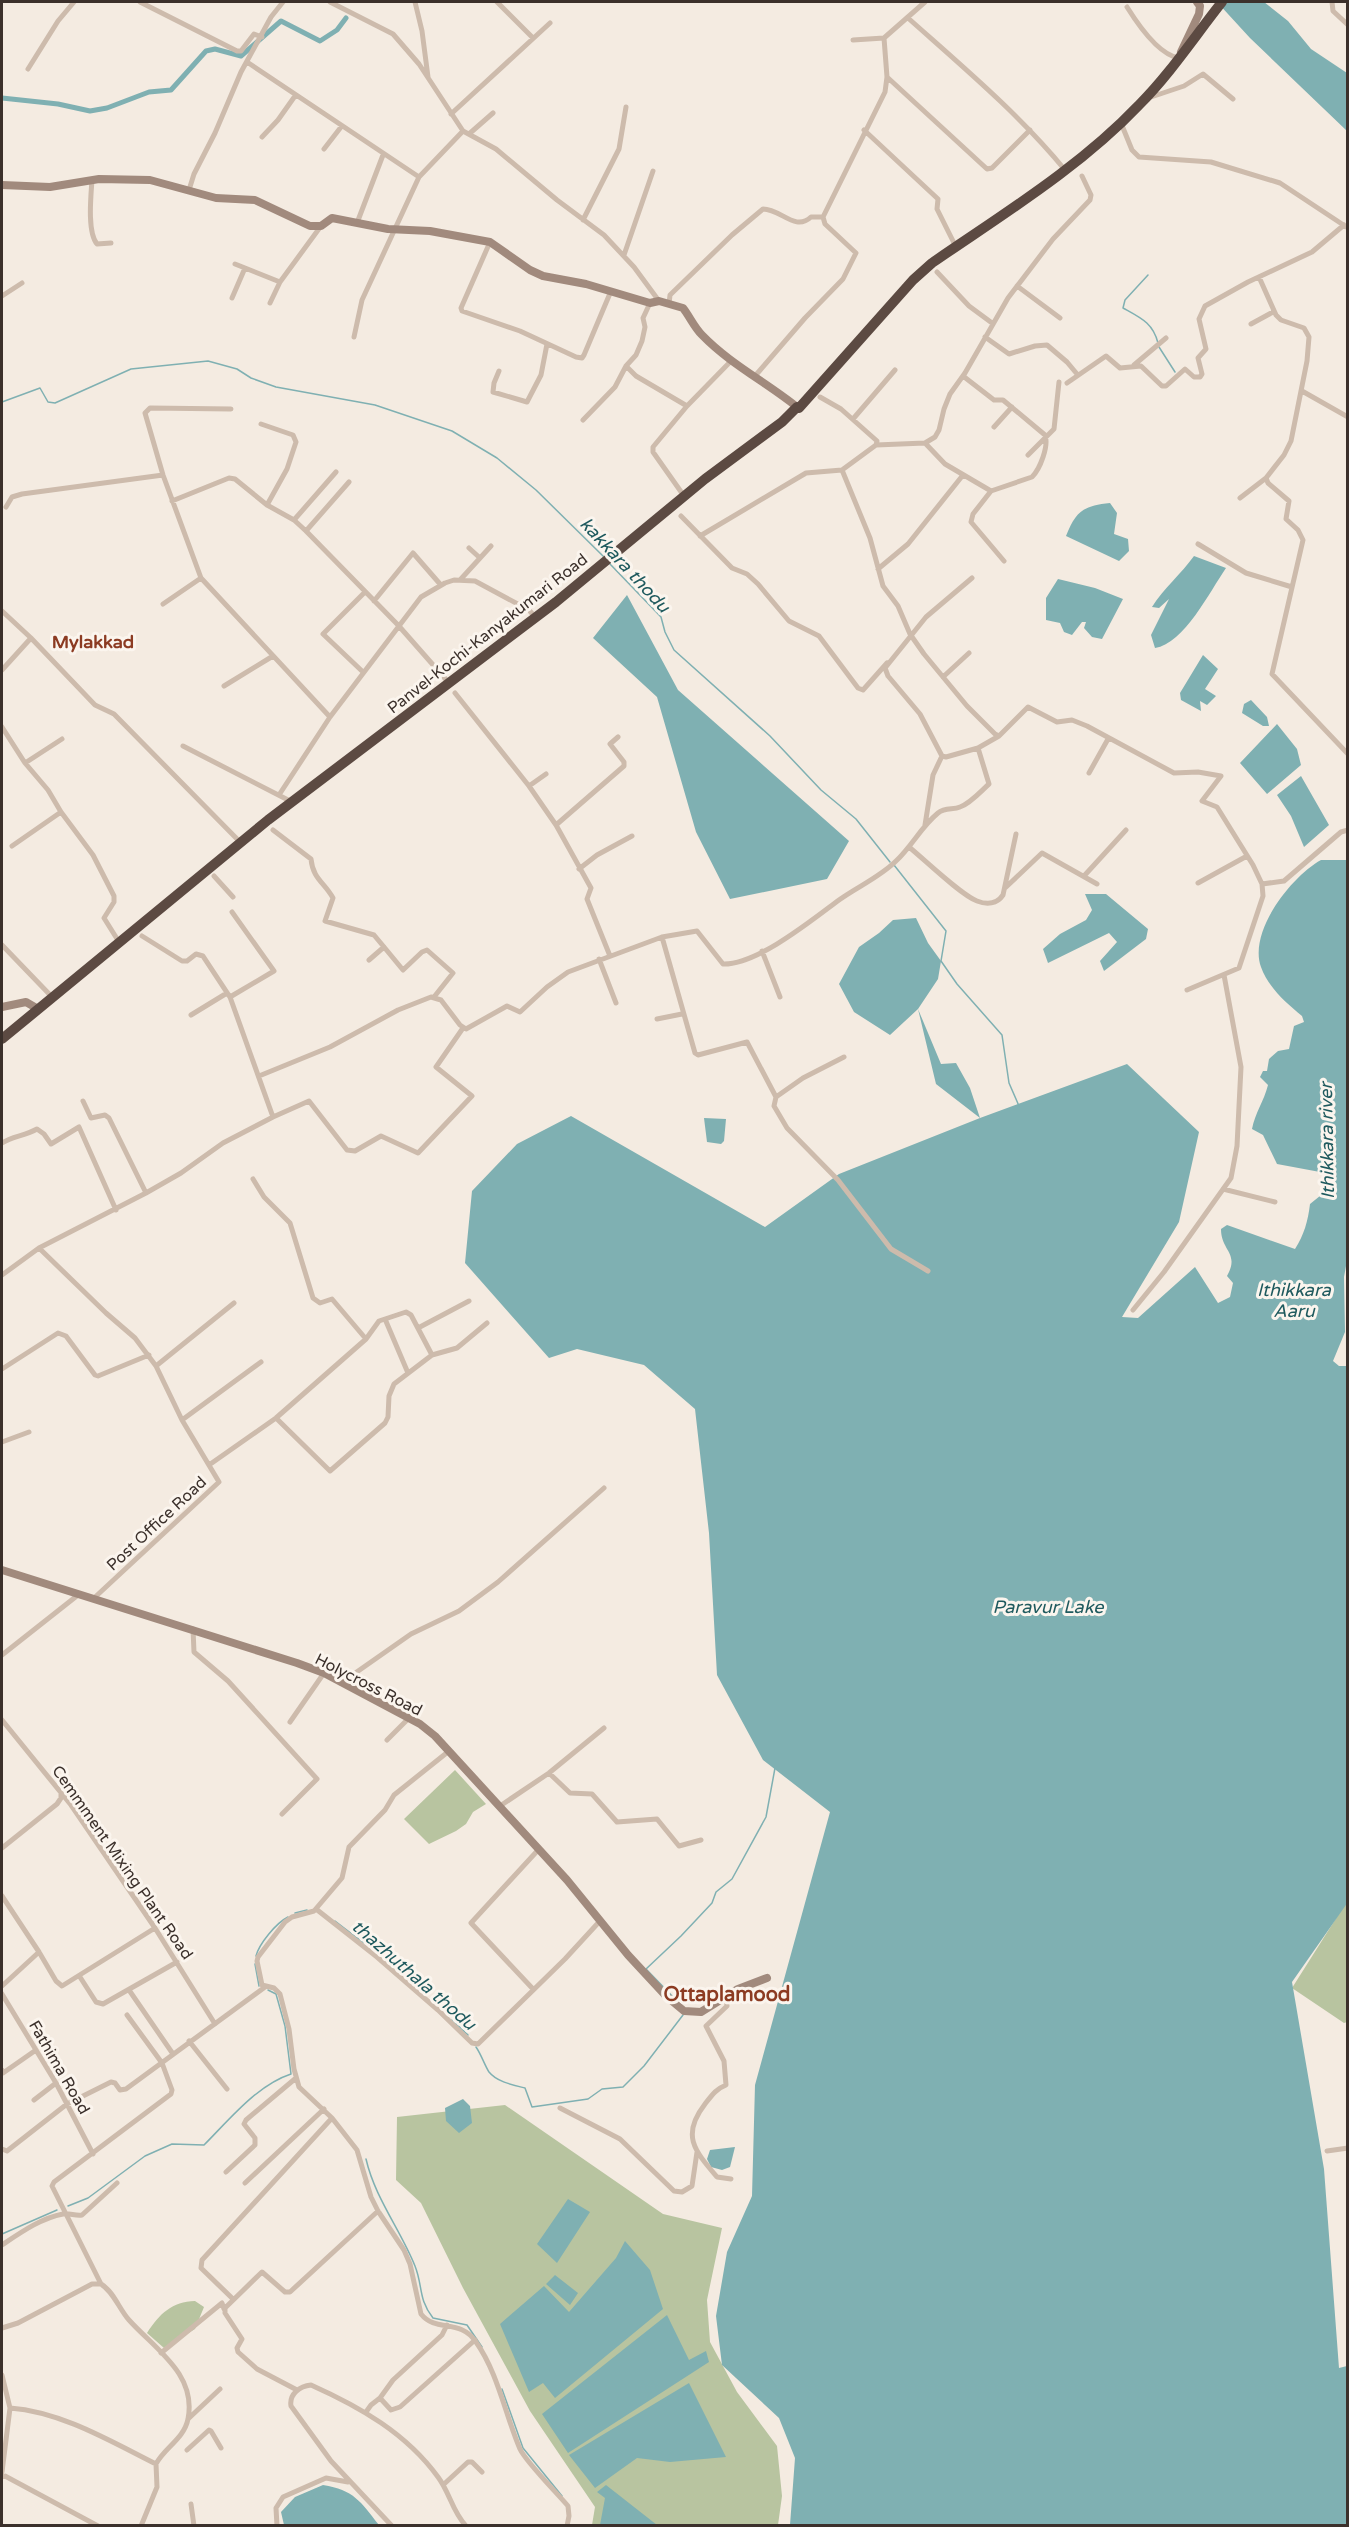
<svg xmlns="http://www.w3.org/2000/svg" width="1349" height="2527" font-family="'Varela Round',sans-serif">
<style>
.green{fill:#b8c4a0}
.water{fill:#7fb0b2}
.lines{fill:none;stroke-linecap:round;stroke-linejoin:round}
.stream{stroke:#7fb0b2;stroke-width:1.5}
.canal{stroke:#7fb0b2;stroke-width:5}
.street{stroke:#cdbbac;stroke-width:5}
.secondary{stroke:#a18a7d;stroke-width:8}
.highway{stroke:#5c4a42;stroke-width:10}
.labels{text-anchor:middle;stroke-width:6;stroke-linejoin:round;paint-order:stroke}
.street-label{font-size:16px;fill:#3b302b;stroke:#fbf5ee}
.water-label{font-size:18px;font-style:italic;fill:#1f5a5e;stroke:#fbf5ee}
.neighbourhood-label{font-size:18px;font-weight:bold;fill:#8c3b22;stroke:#fbf5ee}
.quarter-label{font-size:20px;font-weight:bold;fill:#8c3b22;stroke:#fbf5ee}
</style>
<rect width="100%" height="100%" fill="#f4ebe1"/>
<!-- green -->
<path class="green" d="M455 1770 486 1804 473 1812 466 1824 456 1831 429 1844 404 1819Z
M1347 1901V2022L1344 2023 1292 1988Z
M505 2105 663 2214 722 2228 707 2300 710 2342 737 2392 777 2446 782 2496 778 2525H592L595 2507 530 2411 463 2288 421 2203 396 2180 397 2117Z
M195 2301 204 2307 195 2329 164 2348 147 2333C160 2313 172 2302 195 2301Z"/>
<!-- water -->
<path class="water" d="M1217 2H1264L1288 21 1311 49 1347 73V131L1250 38Z
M1110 503 1117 513 1114 534 1128 539 1129 551 1119 561 1066 536C1076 511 1083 506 1110 503Z
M1194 556 1226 568C1210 591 1184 644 1155 648L1151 635 1169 599 1159 608 1152 607C1164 588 1181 574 1194 556Z
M1058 579 1095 588 1123 599 1102 639 1092 637 1084 628 1086 622H1082L1072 635 1064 632 1060 623 1046 620V598Z
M627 595 678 690 849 841 827 879 730 899 696 832 657 697 593 638Z
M1203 655 1218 669 1205 689 1216 696 1207 705 1200 701 1201 711 1181 700 1180 693Z
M1251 700 1267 717 1269 726H1263L1242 713 1244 704Z
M1277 724 1297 749 1301 765 1267 794 1240 763Z
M1301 776 1329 825 1304 847 1291 816 1277 795Z
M1321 860H1347L1348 1255 1344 1277 1345 1332 1333 1361 1339 1366H1348V1902L1292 1982 1324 2169 1339 2368 1347 2366V2525H790L795 2458 779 2418 722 2365 716 2316 727 2252 752 2196 755 2085 830 1812 763 1760 717 1675 709 1533 695 1409 644 1365 577 1349 549 1358 465 1263 472 1191 517 1144 571 1116 765 1227 839 1174 980 1118 936 1084 918 1009 890 1035 854 1012 839 984 859 947 879 933 893 920 916 918 928 943 941 961 938 979 918 1009 941 1064 956 1063 970 1088 980 1118 1127 1064 1199 1132 1179 1222 1122 1317 1138 1318 1195 1267 1218 1303 1230 1297 1233 1283 1227 1276C1240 1253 1221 1251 1221 1229L1227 1225 1295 1249C1304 1235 1308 1221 1310 1204L1336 1183 1320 1172 1277 1164 1263 1135 1252 1129C1255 1113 1264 1101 1268 1085L1260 1077 1263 1071H1267L1269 1059 1278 1051 1289 1049 1294 1026 1304 1022 1302 1016C1286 1003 1268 987 1261 967 1248 931 1292 876 1321 860Z
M1085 894H1106L1148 929 1146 939 1104 971 1100 961 1117 942 1109 933 1048 963 1043 949 1060 934 1086 920 1092 910Z
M704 1118 726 1119 724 1141 721 1144 707 1142Z
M463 2099 470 2106 472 2123 459 2133 446 2121 445 2108Z
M735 2147 730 2167 722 2170 711 2167 707 2159 710 2150Z
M568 2199 590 2212 557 2263 537 2244Z
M625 2241 650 2270 663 2309 555 2398 543 2383 529 2392 500 2324 544 2286 569 2312 616 2258Z
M555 2275 578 2293 570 2305 546 2284Z
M667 2315 689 2360 706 2351 709 2362 568 2453 542 2414Z
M689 2383 726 2457 670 2462 637 2458 595 2488 569 2455Z
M323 2485C354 2490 360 2501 379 2525H284L281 2512 295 2497Z
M606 2485 657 2525H600L605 2498 597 2492Z"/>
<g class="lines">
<!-- stream -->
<path class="stream" d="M1148 275 1125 300 1123 308C1141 318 1153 323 1158 343
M1159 347 1175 372
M2 402 40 388 48 402 55 403 131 369 208 361 237 369 251 378 276 387 375 405 452 431 497 458 536 490 603 556
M610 564 661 617 665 632 674 650 770 736 821 790 856 819 890 862
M894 865 946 931 941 961 957 984 1002 1035 1009 1083 1019 1106
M295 1913 307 1910
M335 1921 365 1944
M256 1956C259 1944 276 1923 288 1917
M255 1964 259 1986
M676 2000 646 1969 681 1936 712 1903 716 1892 732 1879 766 1817 775 1768
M452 2020 468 2035
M476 2047C481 2054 485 2066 489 2072 497 2082 513 2085 525 2088L532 2107 588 2099 602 2089 623 2087 644 2066 683 2015
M366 2159C375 2198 400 2229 415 2266 423 2286 418 2299 433 2318L467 2325 482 2347
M68 2206 88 2198 145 2156 172 2144 204 2145C229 2120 257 2085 291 2074L285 2026 276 1994 268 1990
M2 2234 57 2210
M502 2389 523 2448 562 2496"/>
<!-- canal -->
<path class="canal" d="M2 98 58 104 90 111 107 108 149 92 171 90 206 51 215 49 241 56 281 21 320 41 337 30 346 18"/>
<!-- street -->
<path class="street" d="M140 2 237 51H241L254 34 262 37
M330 2 393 34 419 64 463 131 496 149 557 200 604 235 634 267 659 301
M415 2 422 31 428 77
M497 2 533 38
M1332 2 1333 11 1348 25
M1127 7C1137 23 1159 55 1179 58
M908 18C963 67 1019 114 1065 170
M853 40 884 38 925 2
M247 62 419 177
M28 69 58 21 74 2
M887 77 987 169 992 168 1030 130
M1148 98 1184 86 1203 74 1233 99
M451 114 550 23
M1121 123 1132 150 1139 157 1211 162 1280 183 1348 228
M864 130 938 199 937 209 956 247
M469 134 493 113
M262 137 278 120 295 96
M324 149 341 127
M92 180C91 195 87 232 97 244L111 243
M189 190 194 174 215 133 241 72 271 17 283 2
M583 220 619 149 626 107
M357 223 383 155
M490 242 461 308 462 311 520 331 576 357 582 358 584 355 611 291
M624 255 653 171
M235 264 280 282
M937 272 969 306 992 323
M1259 277 1276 315 1281 320 1304 328 1309 337 1307 361 1291 441 1284 455 1266 478 1268 483 1289 501 1286 519 1298 530 1303 540 1272 674 1348 754
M1017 286 1060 318
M2 296 22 283
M232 298 245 268
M270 303 280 282 321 226
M669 304 670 295 732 235 763 209C781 209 795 232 811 217H823
M1251 324 1273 312
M354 337 362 300 419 177 463 131
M985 337 1009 354 1035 346 1047 345 1067 362 1077 374
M1134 365 1166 338
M626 366 636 355 642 341 645 327 643 318 650 303
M499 371 494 383 493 392 527 402 541 375 547 344
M755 376 805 318 843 279 856 253 825 224 823 217 885 92 887 77 884 38
M1067 383 1106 356 1120 368 1141 366 1162 386H1166L1185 369 1194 377H1200L1202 374 1198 358 1206 349 1199 319 1205 306 1248 282 1312 252 1344 225
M1302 391 1348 417
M820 397 841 409 877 441 876 445 842 470 870 538 883 586 898 606 910 634 924 654 967 706 995 734 999 736 1028 707 1057 722 1072 720 1087 726 1174 773 1198 772 1221 776 1202 801 1217 807 1253 865 1262 884 1263 896 1239 968 1187 990
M231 409 150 408 145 413 163 475 201 578 330 717
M853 419 895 370
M583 420 615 387 626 366 636 376 687 406
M261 424 293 435 296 442 287 469 267 505
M994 427 1012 407
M925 443 945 464 991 491 1032 477C1040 469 1049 446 1045 435L1003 400H994L963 376
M876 445 925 443 935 437 939 430 944 409 950 394 965 373 1008 298 1053 239 1090 200 1091 195 1082 176
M1028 455 1054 429 1059 382
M991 491 973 514 971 522 1004 561
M684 496 653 452V447L687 406 731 361
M1240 498 1266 478
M172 501 229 478 235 479 267 505 294 520 306 531 398 625 449 683
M6 507 12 497 22 494 163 475
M681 516 732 568 747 574 758 584 789 621 819 636 858 688 863 690 887 663
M294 520 336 472
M306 531 349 482
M700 536 806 473 842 470
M1198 544 1246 573 1292 587
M469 548 480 558
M878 569 908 544 963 475
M972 578 926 617 885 668 888 676 920 714 942 756 946 757 978 748
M460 580 491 546
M374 601 413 553 440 584
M163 604 201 578
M2 611 31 638 2 670
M31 638 95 705 114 714 241 843
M363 672 323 634 365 592
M943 677 969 653
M224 686 273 656
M455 693 529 786 556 825 591 888 587 899 610 956
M2 727 25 763 48 790 61 812 93 855 114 896V902L104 918 119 942
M183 746 292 802
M25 763 62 739
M1089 773 1108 739
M529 786 546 774
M279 795 330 717 421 597 445 583 454 580 475 581 529 610 535 617
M556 825 624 766V762L610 744 618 737
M925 825 933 775 942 756
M273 830 311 859C313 879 324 882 333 898L325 921 374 935 384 947
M12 846 61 812
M909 847C925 860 961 895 977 901 987 905 997 904 1003 895L1016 834
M579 869 597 855 632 836
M214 876 233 897
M1084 876 1126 830
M1198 883 1247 856
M1262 884 1284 881 1341 832 1348 830
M1005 888 1042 853 1097 884
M662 937 695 1053 698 1055 747 1042 776 1097 774 1106 787 1128 838 1180 891 1249 928 1271
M2 945 53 998
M762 951 780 997
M599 959 616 1003
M369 960 384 947 403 970 422 952 427 950 453 973 434 997
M230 997 274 971 232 912
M191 1015 227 993
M657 1019 682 1014
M259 1076 330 1047 398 1010 431 997 441 1000 460 1025 466 1029 507 1006 520 1012 547 987 568 972 662 937 697 931 723 964C757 965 812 920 839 900 857 887 880 877 896 861 912 846 921 827 938 813 945 807 953 810 960 807 971 803 981 791 989 784L978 748 999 736
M776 1097 803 1078 844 1057
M83 1101 91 1118 105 1115 109 1118 146 1193
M273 1117 309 1101 347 1150 355 1151 381 1136 418 1153 472 1096 436 1067 463 1028
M2 1143C12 1136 25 1136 37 1129L44 1134 51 1144 79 1127 116 1210
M253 1179 264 1197 290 1223 313 1298 320 1303 332 1299 366 1339
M1223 1189 1275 1202
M39 1248 106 1313 135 1338 156 1366 234 1303
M2 1275 39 1248 146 1193 181 1173 223 1143 273 1117 230 997 203 956 196 954 187 961H182L142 936
M1133 1310 1164 1272 1231 1178 1237 1146 1241 1067 1224 975
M385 1319 408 1373
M418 1328 469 1301
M2 1369 58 1333 66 1336 95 1375 98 1376 149 1355
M276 1418 330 1471 385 1423 388 1417 389 1396 394 1384 432 1355 457 1348 487 1323
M182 1420 261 1362
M2 1442 29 1432
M209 1465 276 1418 366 1339 379 1321 406 1312 411 1315 432 1355
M93 1599 219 1482 182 1420 156 1366
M193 1629 194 1652 228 1681 317 1779 282 1814
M2 1655 78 1595
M341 1683 411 1634 459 1611 498 1582 604 1488
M2 1720 71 1805 155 1928 215 2024
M290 1722 324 1673
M387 1740 409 1718
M449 1751 394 1795 385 1810 349 1847 342 1878 314 1911 292 1917 285 1922 258 1957 257 1961 262 1985 274 1988 280 1994 289 2029 294 2069 299 2087 332 2118 357 2150 371 2197 378 2211 404 2250 410 2264 421 2314C436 2333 460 2318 476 2342 498 2373 505 2414 520 2449 526 2462 557 2493 568 2506L569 2516 567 2526
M549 1773 570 1793 592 1794 617 1822 657 1819 679 1846 701 1840
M500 1806 549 1773 604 1728
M2 1848 57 1804 61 1798V1794
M2 1896 39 1952 56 1981 62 1986 155 1928
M316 1909 377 1957 438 2010 472 2043 478 2044 565 1959 599 1922
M80 1977 96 2002 103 2004 177 1962
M2 1986 39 1952
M533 1989 471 1923 539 1849
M129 1990 173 2054
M2 1994 56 2083 93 2154
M726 1997 727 2006 706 2026 724 2061 726 2085C716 2089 712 2095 705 2104 681 2135 694 2150 717 2177L731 2179
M127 2015 162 2063 172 2090 171 2094 54 2182 52 2186 101 2284C114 2292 119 2309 129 2320 155 2349 197 2374 188 2419 184 2439 164 2448 156 2464L157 2487 141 2526
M189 2041 227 2089
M2 2070 3 2073 36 2050
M34 2100 56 2083
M560 2108 620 2139 674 2191 682 2192 692 2186 697 2152
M2 2149 7 2151 67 2104 111 2082 115 2083 120 2090 126 2089 265 1987
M1327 2151 1348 2148
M226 2172 255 2145V2138L244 2124 246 2120 296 2078
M245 2183 324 2109
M2 2245C20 2233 41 2218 63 2214 70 2213 75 2216 82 2215L117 2183
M233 2299 201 2268 202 2260 332 2118
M2 2328 18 2323 92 2284H101
M161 2353 222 2303 224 2309
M2 2375 10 2408 2 2472
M297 2390 257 2369 238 2352 237 2348 242 2339 225 2313V2308L262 2272 285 2292H290L378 2211
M380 2398 393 2380 442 2335 447 2325
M10 2408C62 2412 110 2441 156 2464
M366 2412 371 2405 380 2398 391 2410 400 2407 475 2340
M188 2419 220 2389
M187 2450 209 2430 211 2431 221 2448
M2 2477 5 2476 98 2526
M443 2485 468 2462H472L482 2472
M191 2504 194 2526
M277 2526 276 2508 283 2497 326 2478 348 2482
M392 2526 331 2461 291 2406C289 2394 300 2386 311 2385 360 2407 406 2433 438 2477 450 2493 452 2511 466 2526"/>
<!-- secondary -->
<path class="secondary" d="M1181 52 1199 14 1200 6 1197 2
M2 185 50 187 99 179 150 180 216 198 255 200 310 226H321L332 218 388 229 430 231 490 242 530 270 543 276 586 284 650 303 659 301 683 308C690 317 694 327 702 335 730 364 766 382 797 407
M2 1007 26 1002 38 1009
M2 1570 297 1663 324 1673 420 1724 435 1736 567 1880 628 1955 666 1996 684 2011 701 2012 738 1989 767 1978"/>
<!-- highway -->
<path class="highway" d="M2 1039 268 820 556 602 705 479 782 422 797 407 799 408 913 280 932 263C1003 214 1079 168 1139 105 1170 74 1195 36 1222 2"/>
</g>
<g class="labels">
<!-- street labels -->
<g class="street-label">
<text transform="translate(487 633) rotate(-38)" y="6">Panvel-Kochi-Kanyakumari Road</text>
<text transform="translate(156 1523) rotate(-43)" y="6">Post Office Road</text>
<text transform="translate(369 1684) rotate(27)" y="6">Holycross Road</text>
<text transform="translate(123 1862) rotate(55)" y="6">Cemmment Mixing Plant Road</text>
<text transform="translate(60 2067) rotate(60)" y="6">Fathima Road</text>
</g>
<!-- water labels -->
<g class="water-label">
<text transform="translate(625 565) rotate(47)" y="6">kakkara thodu</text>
<text transform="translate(1327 1141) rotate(-91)" y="6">Ithikkara river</text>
<text x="1294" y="1296">Ithikkara<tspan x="1294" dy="21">Aaru</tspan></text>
<text x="1048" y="1613">Paravur Lake</text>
<text transform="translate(414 1975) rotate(41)" y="6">thazhuthala thodu</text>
</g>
<!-- neighbourhood labels -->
<g class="neighbourhood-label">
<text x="93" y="648">Mylakkad</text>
</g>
<!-- quarter labels -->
<g class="quarter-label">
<text x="727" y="2001">Ottaplamood</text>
</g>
</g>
<!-- border -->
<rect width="1349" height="2527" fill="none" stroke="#3b302b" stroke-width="6"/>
</svg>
